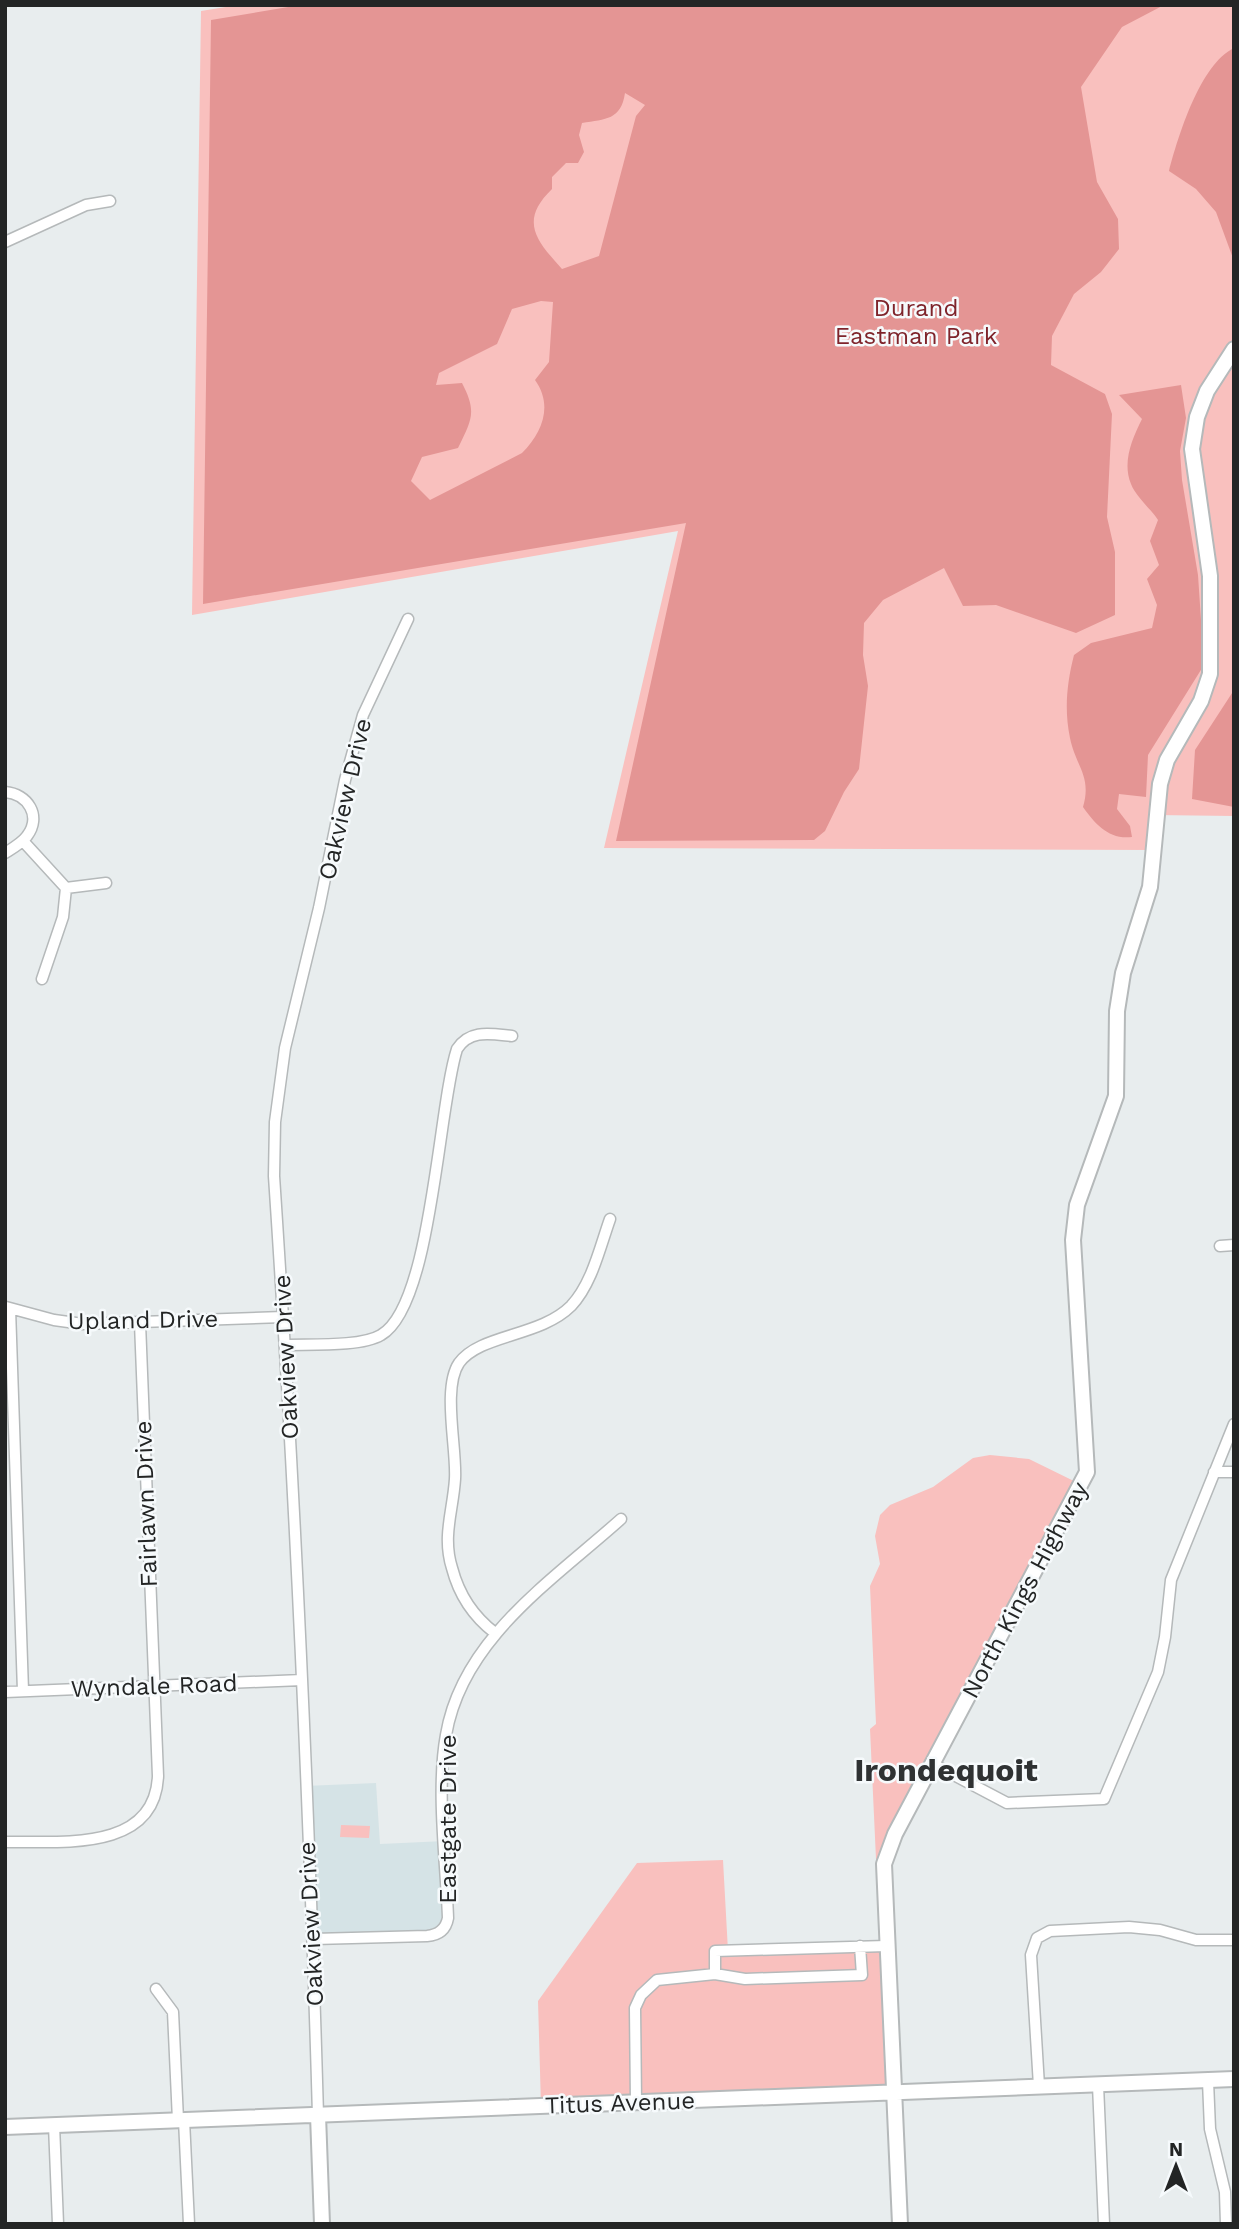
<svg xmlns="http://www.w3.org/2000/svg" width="1239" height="2229" font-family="'Work Sans',sans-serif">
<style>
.built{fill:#d5e3e6}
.green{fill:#f9c0be}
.forest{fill:#e49594;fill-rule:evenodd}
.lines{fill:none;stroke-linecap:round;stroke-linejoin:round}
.street-casing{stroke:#b5b9ba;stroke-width:13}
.secondary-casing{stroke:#b5b9ba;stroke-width:18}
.street{stroke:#fff;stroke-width:10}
.secondary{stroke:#fff;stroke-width:14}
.labels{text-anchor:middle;stroke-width:5;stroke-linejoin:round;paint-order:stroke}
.park-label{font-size:24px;fill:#7f242b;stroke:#f6fafc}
.street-label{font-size:24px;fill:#232525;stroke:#f6fafc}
.district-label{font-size:32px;font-weight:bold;fill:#2f3233;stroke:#f6fafc}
</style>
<rect width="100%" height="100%" fill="#e8edee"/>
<!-- built -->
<path class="built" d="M376 1783 380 1844 445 1841 448 1918 442 1930 314 1939 305 1786Z"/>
<!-- green -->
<path class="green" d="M238 5H1234V816L1154 815V850L604 848 678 531 192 615 201 11Z
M990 1455 1029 1459 1082 1485 885 1861 876 1859 870 1729 876 1724 870 1586 880 1564 875 1536 880 1515 890 1505 933 1487 973 1458Z
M341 1825 370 1826 369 1838 340 1837Z
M723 1860 728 1951 886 1944 892 2092 541 2106 538 2001 637 1863Z"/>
<!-- forest -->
<path class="forest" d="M300 5H1164L1122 27 1081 87 1097 182 1118 219 1119 249 1101 272 1074 294 1052 336 1051 365 1105 394 1112 414 1107 517 1115 552V615L1076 633 996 605 963 606 944 568 883 600 864 623 863 655 868 686 859 769 844 792 825 831 814 840 616 841 686 523 203 604 211 20ZM625 93 645 105 636 116 599 256 562 269C536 240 519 221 552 189V177L566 163H578L584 152 579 135 582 123C606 119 621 120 625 93ZM541 301 553 302 549 362 535 380C553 405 543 432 522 453L430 500 411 481 422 457 458 448C472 419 477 412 462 383L436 385 439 373 497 344 512 309Z
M1234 48V261L1216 212 1196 189 1169 171C1178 137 1200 64 1234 48Z
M1181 385 1186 418 1180 451 1182 480 1198 575 1204 665 1148 755 1146 797 1119 794 1117 809 1130 826 1132 837C1109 840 1095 824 1083 807 1092 776 1076 767 1070 738 1064 710 1067 682 1074 655L1091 643 1152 628 1157 605 1147 579 1159 565 1150 541 1158 520C1151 509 1136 497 1131 484 1122 462 1132 439 1142 419L1119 395Z
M1234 690V807L1192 799 1195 750Z"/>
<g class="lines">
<!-- street casing -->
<g class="street-casing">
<path id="street" d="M5 242 86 205 110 201
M5 792C28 794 42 816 27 836 22 843 13 848 5 853
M23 841 66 888 106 883
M42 979 63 917 66 888
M1220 1246 1234 1245
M6 1307 54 1320 83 1324 283 1317
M10 1309 23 1691
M285 1345C310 1344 361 1347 381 1335 432 1306 438 1107 457 1049 470 1029 491 1034 512 1036
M1214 1472H1234
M495 1633C474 1617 459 1595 452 1568 442 1536 453 1511 455 1479 457 1449 442 1388 459 1363 480 1334 540 1337 571 1306 592 1284 600 1247 610 1219
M5 1692 302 1680
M933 1764 1007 1803 1104 1799 1158 1672 1165 1637 1171 1580 1234 1424
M5 1842C59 1841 155 1853 158 1776L140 1323
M314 1939 427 1936C439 1935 446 1929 448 1918 446 1862 436 1789 446 1735 462 1639 553 1580 621 1519
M715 1974V1951L886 1946
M156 1989 173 2012 178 2120
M1208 2081 1210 2129 1225 2192 1226 2224
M1098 2085 1104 2224
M1039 2086 1031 1955 1037 1938 1050 1931 1129 1927 1160 1930 1196 1940H1234
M636 2102 635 2008 641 1995 657 1980 715 1974 745 1979 862 1975 860 1946
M318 2115C309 1802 295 1489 274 1176L275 1122 285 1048 319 908 345 780 363 715 408 619
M184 2120 189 2224
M54 2125 58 2224"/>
</g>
<!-- secondary casing -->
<g class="secondary-casing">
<path id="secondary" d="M318 2115 322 2224
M5 2127 1234 2079
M900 2224 884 1864 895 1834 1087 1472 1073 1240 1077 1205 1116 1096 1117 1011 1123 973 1150 887 1160 784 1167 760 1201 701 1210 674V576L1192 449 1197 417 1207 391 1234 349"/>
</g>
<!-- street -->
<use href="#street" class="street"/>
<!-- secondary -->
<use href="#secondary" class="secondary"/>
</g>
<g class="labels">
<!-- park labels -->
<g class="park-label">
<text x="916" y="316">Durand<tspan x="916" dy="28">Eastman Park</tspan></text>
</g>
<!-- street labels -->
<g class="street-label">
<text transform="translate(345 799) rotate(-77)" y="8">Oakview Drive</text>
<text transform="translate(143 1320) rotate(-1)" y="8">Upland Drive</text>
<text transform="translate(286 1357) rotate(-93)" y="8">Oakview Drive</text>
<text transform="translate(146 1504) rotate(-92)" y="8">Fairlawn Drive</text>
<text transform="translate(1025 1590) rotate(-62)" y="8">North Kings Highway</text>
<text transform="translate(154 1686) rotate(-2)" y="8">Wyndale Road</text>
<text transform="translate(448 1819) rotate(-90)" y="8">Eastgate Drive</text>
<text transform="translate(311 1924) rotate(-93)" y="8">Oakview Drive</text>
<text transform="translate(620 2103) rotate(-2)" y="8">Titus Avenue</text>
</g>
<!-- district labels -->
<g class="district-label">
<text x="946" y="1781">Irondequoit</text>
</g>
</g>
<!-- border -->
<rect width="1239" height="2229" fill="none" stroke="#232525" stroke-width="14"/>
<!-- north arrow -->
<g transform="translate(1176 2166)" stroke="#f6fafc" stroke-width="5" paint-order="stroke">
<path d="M0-5L12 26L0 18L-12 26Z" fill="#232525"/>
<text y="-10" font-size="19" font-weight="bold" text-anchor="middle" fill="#232525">N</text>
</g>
</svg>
